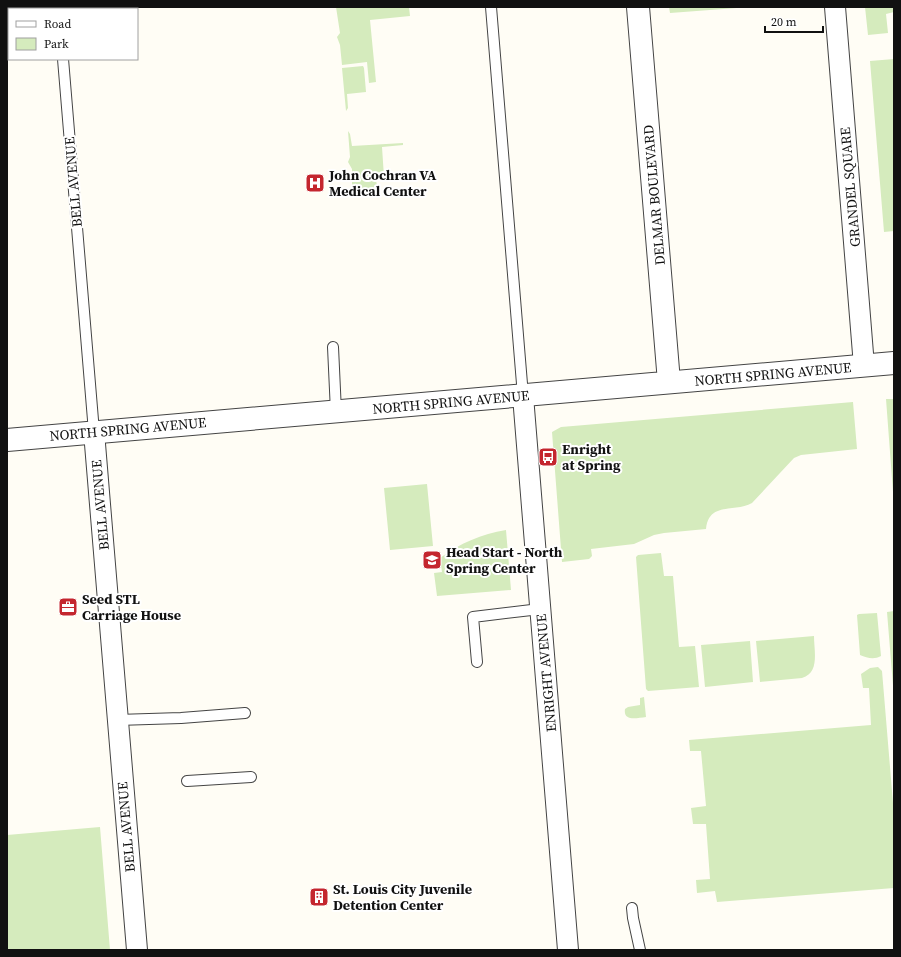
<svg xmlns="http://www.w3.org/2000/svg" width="901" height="957" font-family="'Source Serif 4',serif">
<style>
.green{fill:#d5ebbd}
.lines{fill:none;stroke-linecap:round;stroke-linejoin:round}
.service-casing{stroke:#444;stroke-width:12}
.minor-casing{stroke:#444;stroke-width:22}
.tertiary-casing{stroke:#444;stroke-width:24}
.service{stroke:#fff;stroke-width:10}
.minor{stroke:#fff;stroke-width:20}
.tertiary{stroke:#fff;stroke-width:22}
.labels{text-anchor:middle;stroke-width:4;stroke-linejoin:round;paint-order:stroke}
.poi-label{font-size:14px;font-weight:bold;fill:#111;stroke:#fff;text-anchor:start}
.street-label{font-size:14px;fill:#111;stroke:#fff}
</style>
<rect width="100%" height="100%" fill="#fffdf5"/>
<!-- green -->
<path class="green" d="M336 7H409L410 16 370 20 376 82 369 83 367 62 342 65 340 45 337 37 340 33Z
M669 7H750L670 13Z
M865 7H894V12L886 14 888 33 868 35Z
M894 59V231L884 232 870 61Z
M363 66 364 68 366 92 347 94 348 108 346 111 342 68Z
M348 131 350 134 352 146 403 143V145L382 147 384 177H380L376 180 377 186H374V188L352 189V169L348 162 350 157Z
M886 399H894L893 492Z
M853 402 857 449 801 455 794 458 752 503C735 513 709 501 706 529L664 533 654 535 634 544 591 549 592 556 589 559 562 562 552 432 561 427 573 426Z
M427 484 433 546 390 550 384 488Z
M506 530 511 590 437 596 434 573 442 572 440 558C461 543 481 534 506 530Z
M661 553 664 576H673L679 647 695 646 699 687 648 691 646 689 636 557 638 555Z
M894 611V698L887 612Z
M877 613 881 656C874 660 867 658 860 655L857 615 859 614Z
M814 636C814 651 820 673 802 678L760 682 756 641Z
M750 641 753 682 705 687 701 645Z
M878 667 882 671 894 815V888L717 902 715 891 697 893 696 880 710 879 706 824H693L691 808 706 806 701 751H690L689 740 871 725 869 688H863L861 674 870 668Z
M644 697 646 717C637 718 623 722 625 709L628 707 640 705V698Z
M100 827 110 950H7V835Z"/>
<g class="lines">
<!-- service casing -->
<g class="service-casing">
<path id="service" d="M59 7V9
M491 7 523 396
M63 59 94 432
M333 347 336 412
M477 662 473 617 540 609
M117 720 181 718 245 713
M187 781 251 777
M632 908 633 918 640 950"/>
</g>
<!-- minor casing -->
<g class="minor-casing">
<path id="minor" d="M835 7 864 366
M523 396 568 950
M94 432 137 950"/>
</g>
<!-- tertiary casing -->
<g class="tertiary-casing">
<path id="tertiary" d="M638 7 669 382
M7 440 894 363"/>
</g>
<!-- service -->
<use href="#service" class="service"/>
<!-- minor -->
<use href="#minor" class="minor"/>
<!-- tertiary -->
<use href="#tertiary" class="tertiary"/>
</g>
<!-- icons -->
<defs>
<g id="hospital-square" transform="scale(1)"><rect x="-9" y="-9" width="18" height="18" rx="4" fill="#c4262e" stroke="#fff"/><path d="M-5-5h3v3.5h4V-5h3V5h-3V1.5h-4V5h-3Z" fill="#fff"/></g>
<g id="bus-square" transform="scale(1)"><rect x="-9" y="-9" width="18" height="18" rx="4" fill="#c4262e" stroke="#fff"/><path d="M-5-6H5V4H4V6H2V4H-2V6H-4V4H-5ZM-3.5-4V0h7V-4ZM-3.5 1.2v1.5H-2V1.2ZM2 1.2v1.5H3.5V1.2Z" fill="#fff"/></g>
<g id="school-square" transform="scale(1)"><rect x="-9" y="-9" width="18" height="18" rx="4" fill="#c4262e" stroke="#fff"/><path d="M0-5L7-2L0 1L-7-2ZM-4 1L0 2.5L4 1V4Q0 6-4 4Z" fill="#fff"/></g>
<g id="office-square" transform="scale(1)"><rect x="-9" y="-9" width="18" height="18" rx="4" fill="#c4262e" stroke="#fff"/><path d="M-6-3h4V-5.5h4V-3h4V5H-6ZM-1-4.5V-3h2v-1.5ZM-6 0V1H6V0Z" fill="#fff"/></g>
<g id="building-square" transform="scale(1)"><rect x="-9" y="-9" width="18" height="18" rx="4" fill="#c4262e" stroke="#fff"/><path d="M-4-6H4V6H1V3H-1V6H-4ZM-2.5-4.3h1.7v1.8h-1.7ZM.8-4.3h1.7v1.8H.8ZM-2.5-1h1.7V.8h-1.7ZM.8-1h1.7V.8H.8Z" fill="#fff"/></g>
</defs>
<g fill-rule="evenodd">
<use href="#hospital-square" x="315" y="183"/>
<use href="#bus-square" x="548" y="457"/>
<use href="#school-square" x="432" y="560"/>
<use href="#office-square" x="68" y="607"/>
<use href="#building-square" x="319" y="897"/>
</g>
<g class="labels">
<!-- poi labels -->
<g class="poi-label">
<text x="329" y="180">John Cochran VA<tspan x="329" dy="16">Medical Center</tspan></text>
<text x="562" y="454">Enright<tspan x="562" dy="16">at Spring</tspan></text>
<text x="446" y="557">Head Start - North<tspan x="446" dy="16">Spring Center</tspan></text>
<text x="82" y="604">Seed STL<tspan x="82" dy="16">Carriage House</tspan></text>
<text x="333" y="894">St. Louis City Juvenile<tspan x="333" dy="16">Detention Center</tspan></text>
</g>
<!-- street labels -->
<g class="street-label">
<text transform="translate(73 182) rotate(-95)" y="5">BELL AVENUE</text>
<text transform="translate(850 187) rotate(-95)" y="5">GRANDEL SQUARE</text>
<text transform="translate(654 195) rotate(-95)" y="5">DELMAR BOULEVARD</text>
<text transform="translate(773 374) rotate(-5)" y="5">NORTH SPRING AVENUE</text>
<text transform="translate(451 402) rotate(-5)" y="5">NORTH SPRING AVENUE</text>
<text transform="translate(128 429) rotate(-5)" y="5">NORTH SPRING AVENUE</text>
<text transform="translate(100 505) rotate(-95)" y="5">BELL AVENUE</text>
<text transform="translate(546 673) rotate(-95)" y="5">ENRIGHT AVENUE</text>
<text transform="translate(126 827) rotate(-95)" y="5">BELL AVENUE</text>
</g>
</g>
<!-- border -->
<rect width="901" height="957" fill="none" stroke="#111111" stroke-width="16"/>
<!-- legend -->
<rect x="8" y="8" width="130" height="52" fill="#ffffff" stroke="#a0a0a0"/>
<rect x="16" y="21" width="20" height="6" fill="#ffffff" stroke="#a0a0a0"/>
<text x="44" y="28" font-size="12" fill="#111111">Road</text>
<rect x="16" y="38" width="20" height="12" fill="#d5ebbd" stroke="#a0a0a0"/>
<text x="44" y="48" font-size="12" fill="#111111">Park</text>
<!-- scale -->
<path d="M765 26v6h58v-6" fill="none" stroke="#111111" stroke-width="2"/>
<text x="771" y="26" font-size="12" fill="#111111" stroke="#ffffff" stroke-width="3" paint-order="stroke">20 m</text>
</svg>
